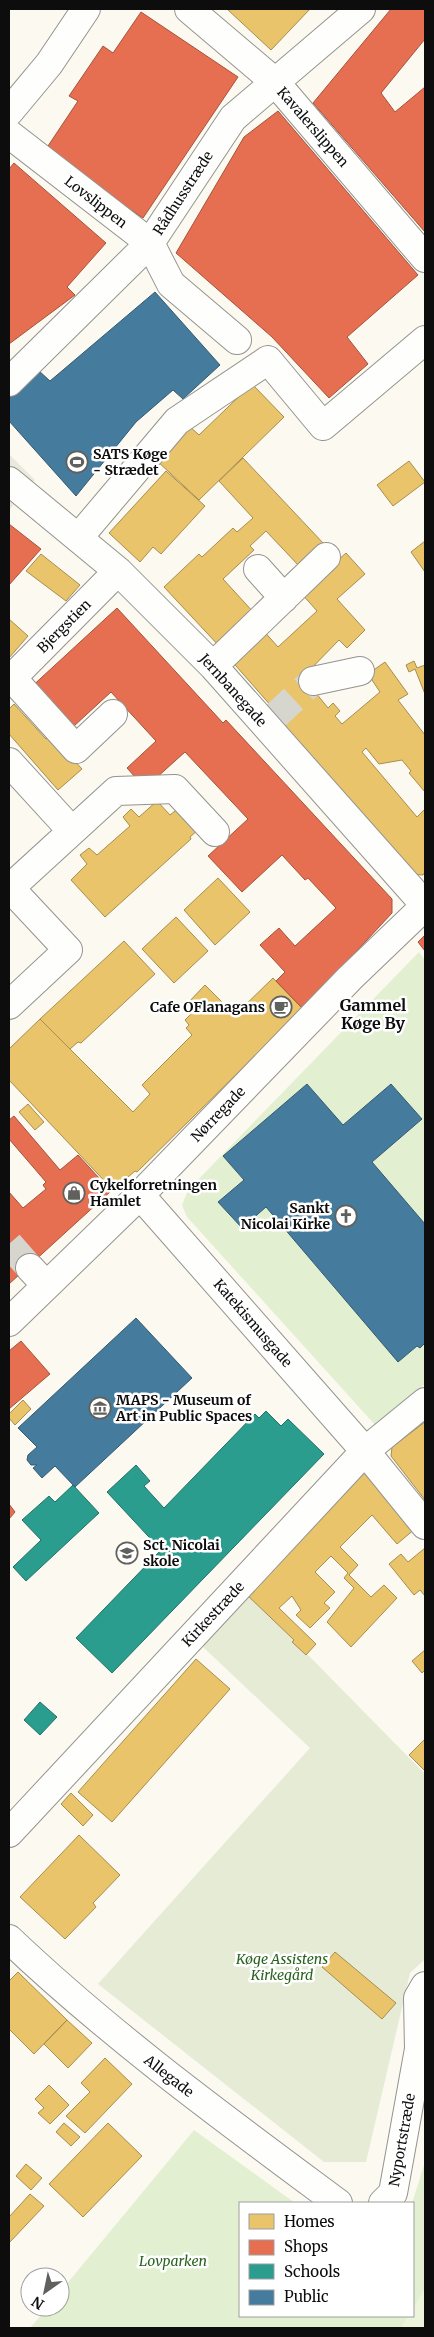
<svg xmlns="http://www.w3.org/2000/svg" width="434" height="2337" font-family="Merriweather,serif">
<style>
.green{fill:#e2f0d1}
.cemetery{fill:#e5ebd5}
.pitch{fill:#ecf4db}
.plaza{fill:#ebe8dc}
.homes{fill:#e9c46a;stroke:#a78d4e}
.shops{fill:#e76f51;stroke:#a6523d}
.schools{fill:#2a9d8f;stroke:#217268}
.public{fill:#457b9d;stroke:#345a72}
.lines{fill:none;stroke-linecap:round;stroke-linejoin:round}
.minor-tunnel{stroke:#d7d6ce;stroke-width:28;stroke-dasharray:28 14;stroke-linecap:butt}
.minor-casing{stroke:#94938f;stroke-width:30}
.minor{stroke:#fefefd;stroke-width:28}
.labels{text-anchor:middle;stroke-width:5;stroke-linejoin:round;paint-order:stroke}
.street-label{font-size:14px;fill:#0d0d0d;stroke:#fff}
.poi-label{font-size:14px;font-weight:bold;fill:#0d0d0d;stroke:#fff;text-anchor:start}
.park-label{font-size:14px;font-style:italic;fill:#29631e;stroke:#fff}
.quarter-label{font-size:16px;font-weight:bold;fill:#0d0d0d;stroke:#fff}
</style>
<rect width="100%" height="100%" fill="#fbf9f0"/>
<!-- green -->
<path class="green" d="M419 952 425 960V1384L376 1426 187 1217 182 1205 188 1190Z
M194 2130 295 2203H240V2316H413L412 2203 425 2162V2328H30L48 2307H60V2292Z"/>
<!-- cemetery -->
<path class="cemetery" d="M250 1596 425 1774V1959L410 1973 366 2162H324L98 1984 310 1748 202 1646Z"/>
<!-- pitch -->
<path class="pitch" d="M425 2288V2328H401L408 2316H413V2309Z"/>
<!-- plaza -->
<path class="plaza" d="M9 454 35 480 9 510Z"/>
<!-- homes -->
<path class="homes" d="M227 9H310L271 50Z
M252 384 284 417 199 500 155 459 189 426 199 435Z
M243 458 324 544 300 567 266 531 250 546 254 550 223 579 255 614 220 647 164 587 199 554 202 557 233 528 237 532 253 518 219 481Z
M409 461 425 482 393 506 377 485Z
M166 471 205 506 161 554 153 547 140 562 109 533Z
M425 541V572L411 552Z
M346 553 365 574 337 599 365 630 347 648 339 640 303 677 328 708 333 703 340 711 335 716 342 724 380 692 368 674 385 662 408 694 398 700 425 735V792L409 773 411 771 402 760 379 764 366 748 362 752 417 817 425 809V872L423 875 409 874 270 708 272 707 229 658 262 629 278 647 317 611 301 593Z
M41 554 80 585 66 601 26 571Z
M9 619 28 636 9 658Z
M414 661 417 668 425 665V694L415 669 409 672 406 665Z
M14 704 46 739 51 735 82 769 58 790 9 734V709Z
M157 801 170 815 180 807 199 829 190 837 191 839 105 917 71 880 87 864 80 855 89 848 97 855 130 826 123 817 131 809 139 817Z
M218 878 250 912 215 945 184 910Z
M176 917 208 951 174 983 142 949Z
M124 941 155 974 81 1043 78 1042 70 1049 40 1019Z
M273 978 303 1009 137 1172 135 1171 113 1190 9 1080V1049L40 1019 133 1112 150 1094 142 1085 192 1035 186 1028 189 1025 185 1020 192 1013 185 1006 205 985 235 1015Z
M28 1104 44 1122 35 1130 19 1112Z
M23 1400 31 1409 15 1425 9 1418V1414Z
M425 1422V1500L391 1456 392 1447Z
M365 1470 416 1528 397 1544 372 1515 340 1547 358 1565 349 1575 371 1597 384 1585 397 1598 351 1647 327 1622 354 1588 344 1578 348 1573 331 1556 315 1572 335 1592 324 1603 330 1608 310 1628 296 1615 301 1610 292 1596 279 1608 316 1644 306 1655 292 1642 294 1640 246 1594Z
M425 1548V1596L420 1590 414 1595 389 1564 401 1554 408 1562Z
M425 1650V1670L422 1673 412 1661Z
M196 1659 230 1689 112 1822 78 1792Z
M425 1739V1771L409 1755Z
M71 1793 93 1815 83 1826 61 1804Z
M79 1835 120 1875 93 1903 96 1907 65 1939 20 1897Z
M335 1952 396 2003 382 2019 322 1967Z
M18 1972 67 2020 34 2054 9 2029V1981Z
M67 2020 92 2043 68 2068 44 2044Z
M105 2058 132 2084 85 2133 66 2116 90 2092 81 2083Z
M49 2085 69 2105 50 2124 38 2113 44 2108 35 2099Z
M64 2123 80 2137 71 2146 56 2132Z
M108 2123 142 2156 83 2217 49 2184Z
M26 2164 42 2178 31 2190 16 2176Z
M30 2194 44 2206 9 2243V2217Z"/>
<!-- shops -->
<path class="shops" d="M391 9H425V39L381 93 395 112 425 87V232L313 103Z
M141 12 238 77 143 218 44 152 78 101 69 96 103 46 113 53Z
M278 111 418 275 347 337 368 364 329 398 272 337 176 253 244 137Z
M14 163 106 243 67 287 75 295 9 344V169Z
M9 524 41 549 9 585Z
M117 608 223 723 226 720 392 899V913L303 1009 276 981 285 972 260 945 279 928 295 946 336 908 308 878 305 880 282 855 242 892 208 856 248 819 185 752 145 788 127 768 156 741 111 692 74 726 66 718 28 690Z
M425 935V951L418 942Z
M14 1116 60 1170 78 1155 111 1191 9 1284V1192L23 1208 46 1189 43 1185 46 1182 9 1139V1120Z
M21 1341 50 1374 9 1409V1351Z
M9 1504 15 1512 9 1519Z"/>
<!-- schools -->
<path class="schools" d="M266 1411 281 1426 288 1419 324 1454 112 1673 76 1638 161 1550 107 1492 136 1465 150 1481 144 1486 164 1508 255 1414 259 1418Z
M73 1485 99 1513 26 1581 13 1567 41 1540 22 1520 49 1496 55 1502Z
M40 1702 57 1717 40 1735 24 1720Z"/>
<!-- public -->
<path class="public" d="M155 292 220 365 183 399 173 390 136 422 76 496 9 421V395L38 370 50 381Z
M307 1084 343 1125 391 1084 422 1119 372 1162 425 1224V1343L420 1348 417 1346 398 1362 266 1207 242 1228 218 1202 244 1180 223 1156Z
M136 1318 192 1378 75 1487 55 1466 42 1478 33 1468 37 1465H31L27 1460 28 1455 37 1447 18 1428Z"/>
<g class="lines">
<!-- minor-tunnel -->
<path class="minor-tunnel" d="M273 718 313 681
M9 1244 30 1268"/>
<!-- minor casing -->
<g class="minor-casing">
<path id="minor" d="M189 9 275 82 425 258
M9 112 49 64 86 9
M9 134 150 243 171 284 237 340
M9 382 150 243 233 118 361 9
M9 481 118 571 213 666 425 905
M79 537 177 421 268 360 323 426 425 340
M258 569 284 598
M213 666 326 557
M12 678 76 749 113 714
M9 681 118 571
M313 681 360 671
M9 762 72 831
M9 887 68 950 9 1005
M10 888 116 791 175 789 215 832
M140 1195 365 1451 425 1525
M30 1268 46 1285
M9 1322 140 1195 350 978 425 906
M9 1833 365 1451 425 1402
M9 1939C111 2036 225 2119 338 2203
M383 2203 393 2193 419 2049 418 1998 425 1986"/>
</g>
<!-- minor -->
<use href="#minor" class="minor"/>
</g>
<!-- icons -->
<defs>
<g id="stadium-ring" transform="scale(1.125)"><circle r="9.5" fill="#fff" stroke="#60605c" stroke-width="1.5"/><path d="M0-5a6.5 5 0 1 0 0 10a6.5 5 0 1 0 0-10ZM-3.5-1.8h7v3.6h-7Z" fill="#60605c"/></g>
<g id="cafe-ring" transform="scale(1.125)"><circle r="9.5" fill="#fff" stroke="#60605c" stroke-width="1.5"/><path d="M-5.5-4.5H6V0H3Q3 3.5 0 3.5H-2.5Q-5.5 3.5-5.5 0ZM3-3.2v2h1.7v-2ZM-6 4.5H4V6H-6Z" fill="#60605c"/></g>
<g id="shop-ring" transform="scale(1.125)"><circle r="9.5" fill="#fff" stroke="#60605c" stroke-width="1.5"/><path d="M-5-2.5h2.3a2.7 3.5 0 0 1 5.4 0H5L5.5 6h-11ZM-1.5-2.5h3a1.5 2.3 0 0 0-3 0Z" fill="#60605c"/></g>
<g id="church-ring" transform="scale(1.125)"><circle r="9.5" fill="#fff" stroke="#60605c" stroke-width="1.5"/><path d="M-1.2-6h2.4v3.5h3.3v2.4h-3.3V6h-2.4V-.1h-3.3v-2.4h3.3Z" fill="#60605c"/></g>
<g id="museum-ring" transform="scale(1.125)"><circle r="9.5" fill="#fff" stroke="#60605c" stroke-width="1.5"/><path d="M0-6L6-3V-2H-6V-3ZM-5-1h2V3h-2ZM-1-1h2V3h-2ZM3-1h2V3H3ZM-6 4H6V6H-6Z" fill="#60605c"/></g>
<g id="school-ring" transform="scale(1.125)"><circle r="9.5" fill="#fff" stroke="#60605c" stroke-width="1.5"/><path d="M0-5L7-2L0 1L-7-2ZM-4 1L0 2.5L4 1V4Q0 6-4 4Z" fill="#60605c"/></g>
</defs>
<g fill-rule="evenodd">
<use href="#stadium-ring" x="77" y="462"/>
<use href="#cafe-ring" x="281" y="1007"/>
<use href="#shop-ring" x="74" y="1193"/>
<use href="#church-ring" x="346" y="1216"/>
<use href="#museum-ring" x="100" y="1408"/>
<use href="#school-ring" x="127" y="1553"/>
</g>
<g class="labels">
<!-- street labels -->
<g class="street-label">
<text transform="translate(313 127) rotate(49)" y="5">Kavalerslippen</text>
<text transform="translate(183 193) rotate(-57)" y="5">Rådhusstræde</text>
<text transform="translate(96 202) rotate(38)" y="5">Lovslippen</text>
<text transform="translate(64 626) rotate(-45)" y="5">Bjergstien</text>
<text transform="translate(233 690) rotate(48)" y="5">Jernbanegade</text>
<text transform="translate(218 1114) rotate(-46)" y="5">Nørregade</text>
<text transform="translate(253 1323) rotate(49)" y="5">Katekismusgade</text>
<text transform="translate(213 1614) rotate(-47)" y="5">Kirkestræde</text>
<text transform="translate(169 2076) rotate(38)" y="5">Allegade</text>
<text transform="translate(402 2140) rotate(-80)" y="5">Nyportstræde</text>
</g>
<!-- poi labels -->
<g class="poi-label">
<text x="93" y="459">SATS Køge<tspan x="93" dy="16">- Strædet</tspan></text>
<text x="265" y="1012" text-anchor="end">Cafe OFlanagans</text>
<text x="90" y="1190">Cykelforretningen<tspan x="90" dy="16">Hamlet</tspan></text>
<text x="330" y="1213" text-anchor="end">Sankt<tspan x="330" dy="16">Nicolai Kirke</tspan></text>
<text x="116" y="1405">MAPS - Museum of<tspan x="116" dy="16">Art in Public Spaces</tspan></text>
<text x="143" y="1550">Sct. Nicolai<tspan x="143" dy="16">skole</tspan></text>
</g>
<!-- park labels -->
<g class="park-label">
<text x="282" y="1964">Køge Assistens<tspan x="282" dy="16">Kirkegård</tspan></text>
<text x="173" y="2266">Lovparken</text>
</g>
<!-- quarter labels -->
<g class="quarter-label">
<text x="373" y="1011">Gammel<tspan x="373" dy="18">Køge By</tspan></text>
</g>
</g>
<!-- border -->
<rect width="434" height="2337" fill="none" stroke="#0d0d0d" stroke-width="20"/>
<!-- legend -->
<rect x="239" y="2202" width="175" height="115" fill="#ffffff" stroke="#9e9e9e"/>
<rect x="249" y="2214" width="25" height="15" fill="#e9c46a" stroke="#9e9e9e"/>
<text x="284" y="2227" font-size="15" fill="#0d0d0d">Homes</text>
<rect x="249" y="2240" width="25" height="15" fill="#e76f51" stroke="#9e9e9e"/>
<text x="284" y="2252" font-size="15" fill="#0d0d0d">Shops</text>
<rect x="249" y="2264" width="25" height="15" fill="#2a9d8f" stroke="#9e9e9e"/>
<text x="284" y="2277" font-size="15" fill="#0d0d0d">Schools</text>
<rect x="249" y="2290" width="25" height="15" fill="#457b9d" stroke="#9e9e9e"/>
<text x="284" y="2302" font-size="15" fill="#0d0d0d">Public</text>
<!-- north arrow -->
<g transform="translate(45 2292) rotate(213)"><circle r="24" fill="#ffffff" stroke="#9e9e9e"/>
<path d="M0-4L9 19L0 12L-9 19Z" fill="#60605c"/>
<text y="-8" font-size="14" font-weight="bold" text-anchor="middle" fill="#0d0d0d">N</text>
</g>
</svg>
